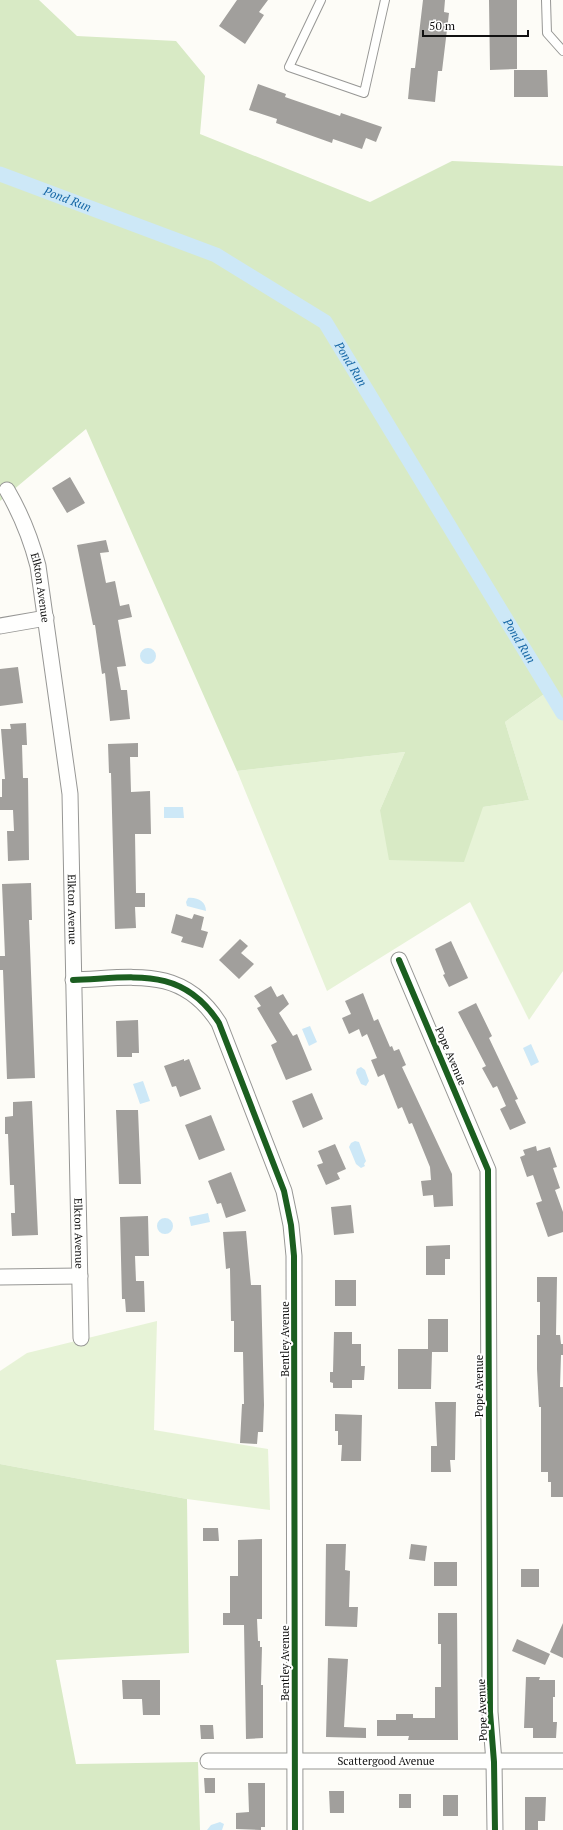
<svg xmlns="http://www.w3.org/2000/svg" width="563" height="1830" font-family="'PT Serif',serif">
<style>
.green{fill:#e7f3d7}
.forest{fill:#d8eac5}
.water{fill:#cde8f7}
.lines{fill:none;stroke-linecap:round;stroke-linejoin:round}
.canal{stroke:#cde8f7;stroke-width:15}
.building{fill:#a19f9c}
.service-casing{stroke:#979795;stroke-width:10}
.minor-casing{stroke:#979795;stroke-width:17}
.service{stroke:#fffffe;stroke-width:8}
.minor{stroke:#fffffe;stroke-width:15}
.cycleway-casing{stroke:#fff;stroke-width:8}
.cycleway{stroke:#1b5e20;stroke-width:6}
.labels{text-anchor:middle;stroke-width:4;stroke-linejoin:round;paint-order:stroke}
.street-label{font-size:11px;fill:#111;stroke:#fff}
.water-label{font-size:12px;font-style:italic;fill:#1768a6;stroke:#fff}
</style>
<rect width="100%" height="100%" fill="#fdfcf7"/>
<!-- green -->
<path class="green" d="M554 687 563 701V971L529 1020 470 902 327 991 237 771 405 752 380 810 483 807 529 800 505 722Z
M157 1321 154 1430 268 1449 270 1510 187 1499 0 1464V1371L27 1353Z"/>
<!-- forest -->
<path class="forest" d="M0 0H39L77 36 176 41 205 76 200 134 370 202 452 161 563 166V701L554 687 505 722 529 800 483 807 464 862 389 860 380 810 405 752 237 771 86 429 0 501Z
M0 1464 187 1499 189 1653 56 1660 76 1764 198 1762 200 1830H0Z"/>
<!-- water -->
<path class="water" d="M140 656a8 8 0 1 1 16 0a8 8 0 1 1-16 0Z
M164 807H183L184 818H164Z
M188 898C198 897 206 902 206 911L187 906 186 902Z
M310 1026 317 1042 309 1046 302 1029Z
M531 1044 539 1062 531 1066 523 1048Z
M361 1067 365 1070 369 1081 366 1086 361 1084 356 1073 357 1069Z
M143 1081 150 1101 140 1104 133 1084Z
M355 1141 359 1142 366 1161 364 1164 365 1166 361 1168 356 1164 349 1147 351 1143Z
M208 1213 210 1222 191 1226 189 1217Z
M157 1226a8 8 0 1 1 16 0a8 8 0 1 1-16 0Z
M220 1822 224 1824 222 1830H207L211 1825Z"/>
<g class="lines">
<!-- canal -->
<path class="canal" id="s1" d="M0 174 216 255 325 322 563 713"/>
</g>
<!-- building -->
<path class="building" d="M237 0H268L259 12 264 15 245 44 219 26Z
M423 0H445L444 12 449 13 442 71H438L435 102 408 99 411 68H415Z
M489 0H517V69L490 70Z
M514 70H547L548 97H514Z
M258 84 286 94 285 97 340 116 341 113 382 127 376 142 366 138 362 149 333 139 332 143 276 123 277 119 249 110Z
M70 477 85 503 67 513 52 488Z
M106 540 109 552 100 553 106 583 115 581 120 606 129 604 132 617 118 620 126 666 117 667 121 690H127L130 719 110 721 105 673 102 674 95 625H93L77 545Z
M18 667 23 703 0 706V669Z
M26 723 27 745H22L23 778H28L29 860 8 861 7 831H14L13 810H0V797H2V779H5L1 729H11L10 724Z
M138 743V757H130L131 792 150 791 151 834H135L136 893H145V907H135L136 928 115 929 111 773H109L108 744Z
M31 883 32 920H29L35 1078 7 1079 3 970H0V956H5L2 884Z
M176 914 192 919 194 914 204 917 201 930 208 932 203 948 181 942 183 937 171 933Z
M240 939 248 946 241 953 254 964 239 979 219 960Z
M451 941 468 978 449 987 443 975 445 974 435 949Z
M271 986 277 997 283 994 289 1004 279 1013 293 1036 297 1034 312 1070 286 1080 271 1045 277 1042 257 1008 261 1006 254 996Z
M363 993 374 1021 378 1019 390 1047 392 1046 394 1051 399 1049 406 1065 402 1067 452 1174 453 1206 434 1207 433 1195 423 1196 421 1181 431 1180 430 1167 412 1123 409 1124 402 1107 398 1109 384 1074 378 1077 371 1060 377 1058 367 1034 362 1037 359 1029 349 1034 342 1018 351 1014 345 1001Z
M476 1003 492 1036 489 1038 518 1099 515 1100 526 1123 510 1130 500 1109 506 1106 497 1086 493 1088 482 1068 486 1066 458 1012Z
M138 1020 139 1053H132V1057H117L116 1021Z
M184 1059V1061L189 1059 201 1089 180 1097 176 1086 172 1087 164 1066Z
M312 1093 323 1119 303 1128 292 1101Z
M32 1101 38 1235 12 1236 11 1213H15L14 1185H10L8 1134H5V1117L13 1116V1102Z
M116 1110H138L141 1184H119Z
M211 1115 225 1150 199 1160 185 1125Z
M335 1144 346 1169 337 1173 340 1179 326 1185 317 1165 323 1163 318 1151Z
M536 1146 537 1151 550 1147 557 1167 553 1168 560 1188 555 1190 563 1212V1232L548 1237 536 1203 542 1201 533 1175 527 1177 520 1157 525 1155 523 1150Z
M231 1172 246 1211 226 1218 221 1203 217 1204 208 1181Z
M351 1205 354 1233 334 1235 331 1207Z
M148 1216 149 1256H135L136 1281H144L145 1312H126L125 1299H122L120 1217Z
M246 1231 251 1285H261L264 1405 263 1432H258L257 1444 240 1443 242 1404H244L243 1352H234V1321H231L230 1268 226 1269 223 1232Z
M450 1245V1259H445V1275H426V1246Z
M537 1277H557L556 1335H560L561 1344H563V1355H561L560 1387H563V1497H551V1482H548V1472H541V1407H539L537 1369V1335H540V1302H537Z
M335 1280H356V1306H335Z
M428 1319H448V1352H432L431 1389H398V1349H428Z
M334 1332H352V1344H361V1366H365L364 1380H352V1388H333V1383L330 1382V1372H333Z
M435 1402H456L455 1460H450L451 1472H431V1446H437Z
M335 1414 362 1415 361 1461H341L342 1445H338V1431H335Z
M203 1528H218L219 1541H203Z
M262 1539V1619H257L258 1641H260V1647H262L261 1685H263V1738L246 1739 244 1625H223V1613H230V1576H238V1540Z
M326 1544H346L345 1570 350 1571 349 1607H358L357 1627 325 1626Z
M411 1544 427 1546 425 1561 409 1559Z
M434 1562H457V1586H434Z
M521 1569H539V1587H521Z
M438 1613H457L458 1740H408L409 1736H377V1720H396V1714H413V1718H435V1687H441V1644H438Z
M563 1623V1658L550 1652Z
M517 1639 550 1654 545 1665 512 1651Z
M328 1658 348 1659 344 1727 366 1728V1738L326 1737Z
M526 1677H540L539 1680H555V1697H553V1722H557L556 1738H533V1728H524Z
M122 1680H160V1715H143L142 1699H123Z
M200 1725H213L214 1739H201Z
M204 1778H215V1793H205Z
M248 1783H265V1827H261V1830L236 1829V1813L249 1812Z
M329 1791H344V1813H330Z
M399 1794H411V1808H399Z
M443 1795H458V1816H443Z
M525 1797H546L545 1821H538V1830H525Z"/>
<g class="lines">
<!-- service casing -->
<g class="service-casing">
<path id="service" d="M321 0 289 67 364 93 385 0
M546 0 547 33 563 51"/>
</g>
<!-- minor casing -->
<g class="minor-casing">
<g id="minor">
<path id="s2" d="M7 490C21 514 31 539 38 566L70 794 81 1338"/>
<path d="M0 626 46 618"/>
<path d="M399 960 488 1170 490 1712 494 1762 495 1830"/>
<path d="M73 980C133 978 182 965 219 1023L284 1191 291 1225 294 1256 295 1830"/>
<path d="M0 1277 80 1276"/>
<path id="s3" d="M208 1761H563"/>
</g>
</g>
<!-- service -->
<use href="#service" class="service"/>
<!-- minor -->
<use href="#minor" class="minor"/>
<!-- cycleway casing -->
<g class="cycleway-casing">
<path id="cycleway" d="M399 960 488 1170 490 1712 494 1762 495 1830
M73 980C133 978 182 965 219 1023L284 1191 291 1225 294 1256 295 1830"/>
</g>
<!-- cycleway -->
<use href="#cycleway" class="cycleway"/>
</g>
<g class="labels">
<!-- street labels -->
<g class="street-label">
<text dy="4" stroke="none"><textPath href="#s2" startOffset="104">Elkton Avenue</textPath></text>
<text dy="4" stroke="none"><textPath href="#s2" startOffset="428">Elkton Avenue</textPath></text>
<text transform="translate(451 1056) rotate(67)" y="4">Pope Avenue</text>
<text dy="4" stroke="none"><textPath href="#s2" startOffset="752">Elkton Avenue</textPath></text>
<text transform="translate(285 1339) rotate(-90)" y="4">Bentley Avenue</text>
<text transform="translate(479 1386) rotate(-90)" y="4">Pope Avenue</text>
<text transform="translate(285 1663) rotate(-90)" y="4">Bentley Avenue</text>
<text transform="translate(482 1710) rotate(-92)" y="4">Pope Avenue</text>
<text dy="4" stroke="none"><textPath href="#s3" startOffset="178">Scattergood Avenue</textPath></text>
</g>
<!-- water labels -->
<g class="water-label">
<text dy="4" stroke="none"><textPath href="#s1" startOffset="72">Pond Run</textPath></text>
<text dy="4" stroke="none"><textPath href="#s1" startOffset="408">Pond Run</textPath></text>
<text dy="4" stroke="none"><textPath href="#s1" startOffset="732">Pond Run</textPath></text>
</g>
</g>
<!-- scale -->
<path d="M423 30v6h105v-6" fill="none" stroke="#111111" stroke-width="2"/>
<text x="429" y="30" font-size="12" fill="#111111" stroke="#ffffff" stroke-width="3" paint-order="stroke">50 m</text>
</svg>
